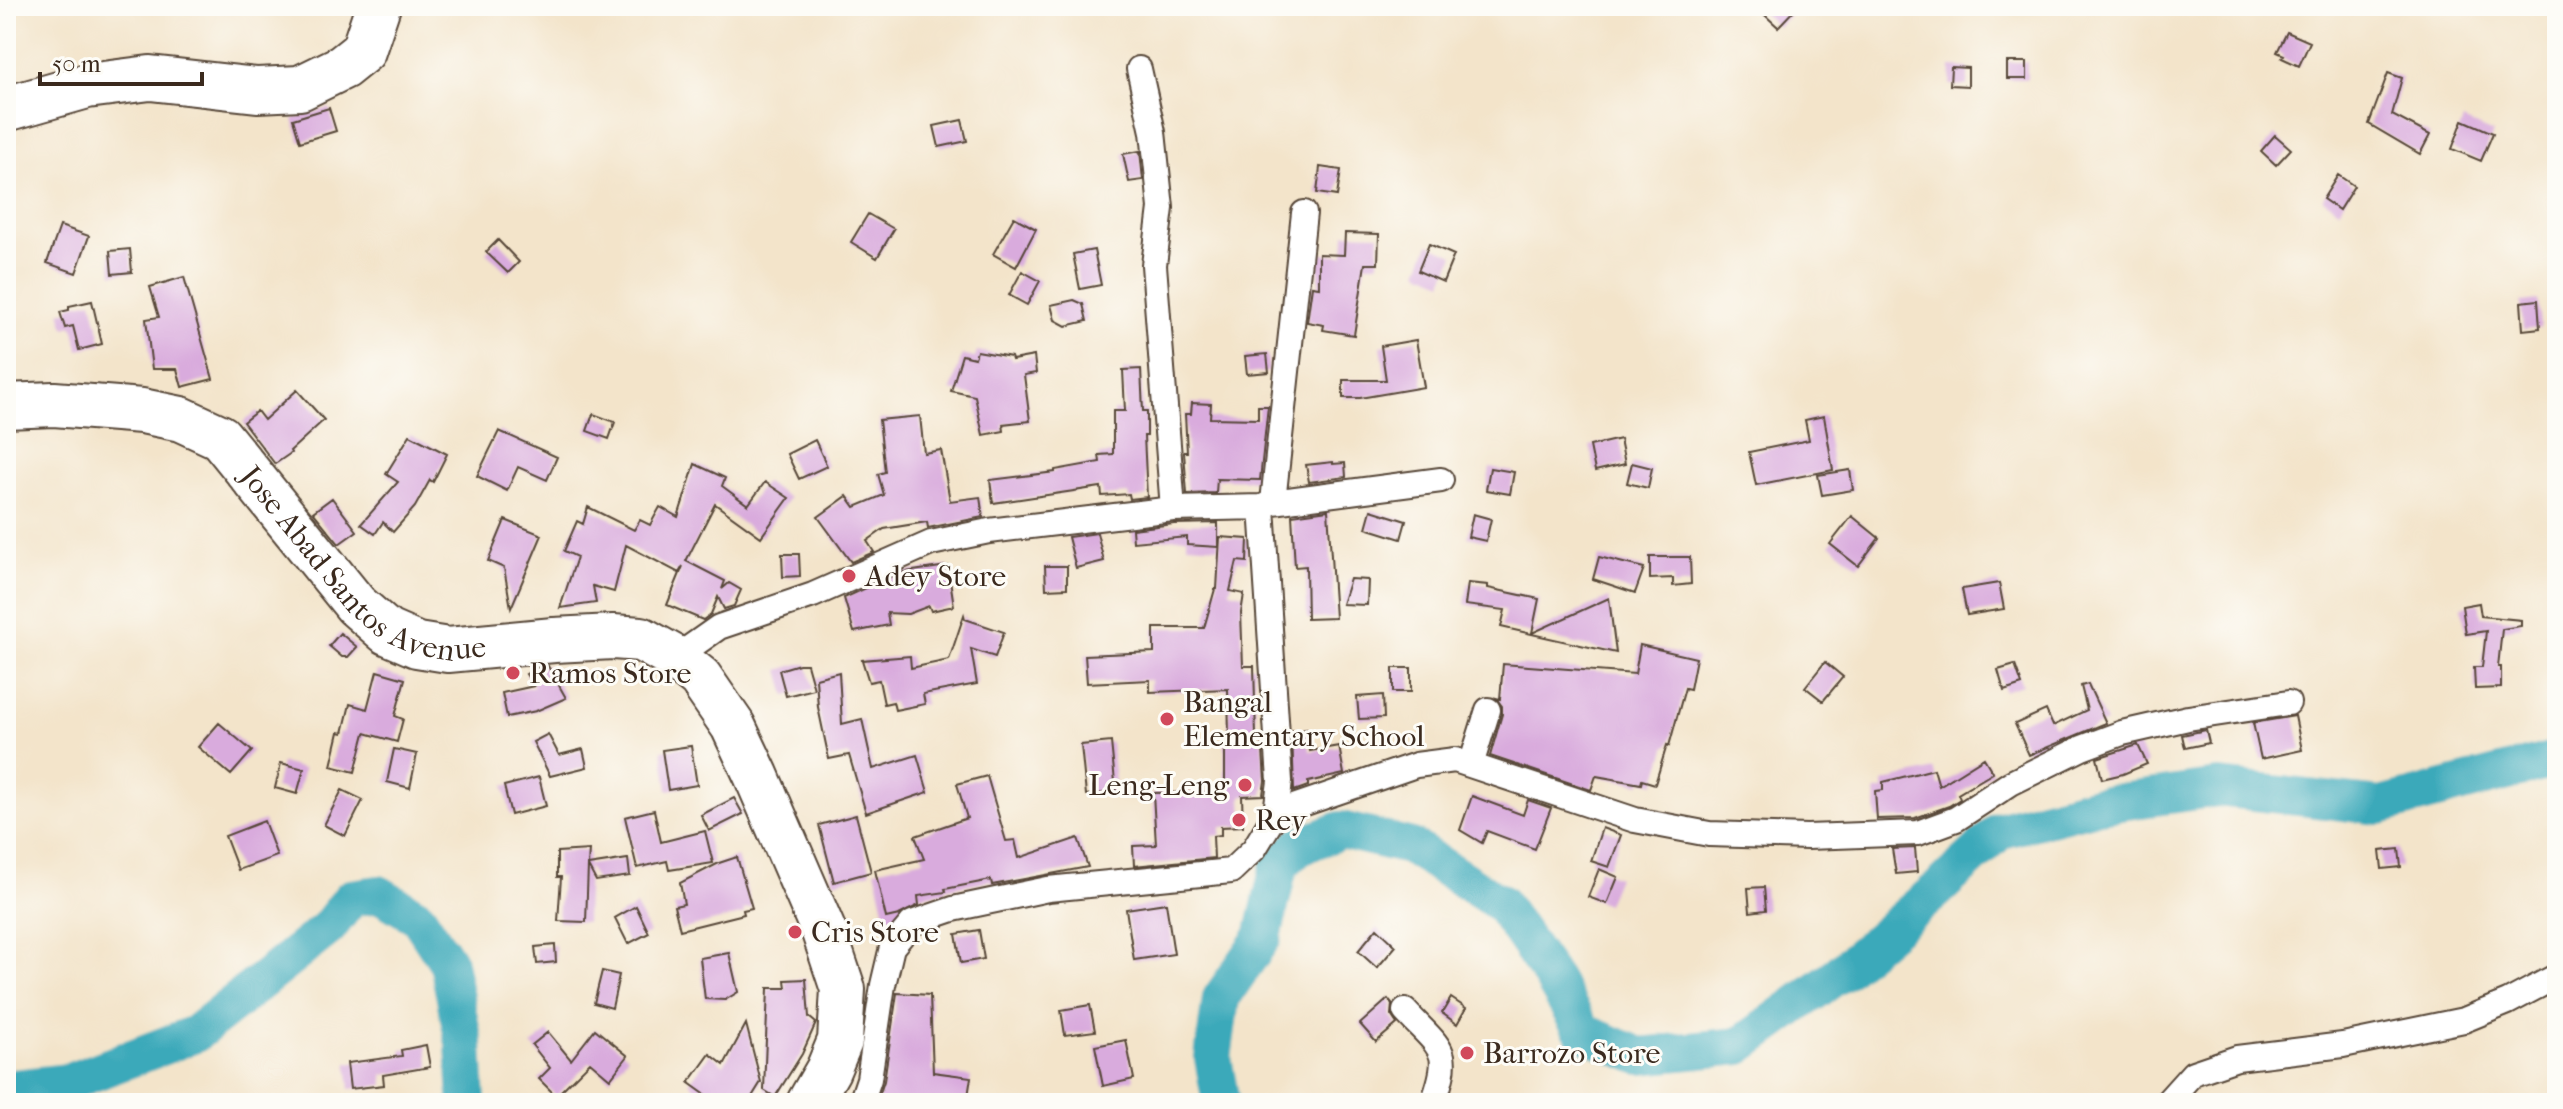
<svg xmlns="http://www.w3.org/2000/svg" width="2563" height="1109" font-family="'IM FELL French Canon',serif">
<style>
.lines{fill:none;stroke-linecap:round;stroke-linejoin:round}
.river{stroke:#3ba9ba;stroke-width:38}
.building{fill:#d9abdd}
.street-casing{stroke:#574638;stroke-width:28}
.highway-casing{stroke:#574638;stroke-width:48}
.street{stroke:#fff;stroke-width:24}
.highway{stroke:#fff;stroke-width:44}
.poi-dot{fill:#d1495b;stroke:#fdfcf7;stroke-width:3}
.labels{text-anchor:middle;stroke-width:6;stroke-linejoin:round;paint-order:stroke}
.street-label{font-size:30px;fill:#3b2a1e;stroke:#fdfcf7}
.poi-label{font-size:30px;fill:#3b2a1e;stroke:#fdfcf7;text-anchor:start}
</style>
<rect width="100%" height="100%" fill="#fdfcf7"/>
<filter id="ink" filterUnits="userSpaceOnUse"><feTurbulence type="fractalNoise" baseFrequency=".0125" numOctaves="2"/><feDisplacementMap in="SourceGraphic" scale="16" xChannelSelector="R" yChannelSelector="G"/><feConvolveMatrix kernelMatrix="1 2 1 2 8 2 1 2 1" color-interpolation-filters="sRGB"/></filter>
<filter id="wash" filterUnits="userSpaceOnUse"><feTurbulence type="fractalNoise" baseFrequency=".006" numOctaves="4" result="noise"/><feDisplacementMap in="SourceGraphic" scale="32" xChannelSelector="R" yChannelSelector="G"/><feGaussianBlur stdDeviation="1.8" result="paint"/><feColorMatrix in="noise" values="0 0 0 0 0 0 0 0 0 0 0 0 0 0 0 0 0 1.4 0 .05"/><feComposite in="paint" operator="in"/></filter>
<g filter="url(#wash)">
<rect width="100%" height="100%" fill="#f3e4ca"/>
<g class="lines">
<!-- river -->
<path class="river" d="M6 1089 69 1082 195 1034 328 928 351 898 379 894 418 917 448 963 464 1043 467 1103
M1221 1103 1213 1058 1221 998 1263 937 1279 866 1298 847 1341 830 1412 847 1501 904 1551 976 1583 1032 1640 1056 1740 1046 1840 973 1938 889 2001 830 2092 806 2218 788 2380 806 2557 759"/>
</g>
<g id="blocks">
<!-- building -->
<path class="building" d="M1755 6H1798L1778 27Z
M2287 32 2310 42 2299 66 2282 58 2284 55 2277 52Z
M2007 62H2027V79H2007Z
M1951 67 1968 68V86L1950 85Z
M2388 73 2402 78 2392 115 2430 135 2420 154 2369 124Z
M329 108 336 131 300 142 293 119Z
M962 120 967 141 939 147 934 126Z
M2463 120 2493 133 2481 161 2452 149Z
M2275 135 2291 149 2276 165 2261 151Z
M1140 151 1143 180 1129 182 1123 154Z
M1320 167 1341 170 1337 196 1317 193Z
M2338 175 2354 186 2339 210 2323 199Z
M868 214 894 229 877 258 851 242Z
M1014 217 1036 229 1016 267 993 254Z
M60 226 89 236 76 273 47 263Z
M1345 233 1379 234 1378 264H1365L1354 335 1323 330 1324 325 1307 322 1312 286 1319 287V254L1344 255Z
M498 240 519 262 508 273 486 252Z
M1429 244 1454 255 1443 282 1418 271Z
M130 249 132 272 112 274 110 251Z
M1094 250 1101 285 1080 289 1073 254Z
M1022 271 1040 281 1027 305 1009 295Z
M184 277 213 379 182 387 177 369H152L146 319 159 317 150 287Z
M1074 300 1083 304 1087 321 1066 326 1055 320 1051 305Z
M2538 300 2540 328 2523 330 2521 302Z
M92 301 102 344 79 350 73 326 65 328 60 312 69 310V306Z
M1416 340 1424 387 1360 398H1343V380H1386L1381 346Z
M977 351 1011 357 1012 360 1034 356 1036 373 1024 375 1030 421 1003 424 1004 431 983 435 975 396 951 391 962 355 975 358Z
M1267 354 1269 372 1247 374 1245 356Z
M1141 369 1143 411H1147V436H1144L1147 497 1130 499 1129 494 1102 496 1101 487 993 503 990 480 1055 472V470L1100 462 1099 455 1113 454V411H1125L1123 370Z
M297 390 324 420 290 451 291 453 275 464 243 422 257 411 264 420Z
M1192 403 1211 404 1210 418 1258 419V406H1268L1260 480 1217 479 1216 493 1187 494 1184 452H1187L1185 414H1191Z
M593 414 615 422 609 439 587 431Z
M920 416 924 453 941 450 950 501 980 497 983 517 928 528 927 522 884 529 867 541 874 552 851 562 818 517 847 496 855 507 884 495 878 474 885 472 879 420Z
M1824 416 1833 470 1756 485 1749 452 1809 440 1805 420Z
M499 431 557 457 547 480 518 467 507 491 477 476Z
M410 435 447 454 433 482 430 480 415 507 393 532 383 522 375 534 361 524 398 482 386 474Z
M1620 439 1625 464 1595 471 1590 446Z
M815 440 827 466 799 479 787 454Z
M1333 462V464L1345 463 1346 477 1309 482 1306 465Z
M1632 463 1652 468 1648 488 1627 483Z
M695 464 725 478 722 486 748 505 765 482 789 498 761 537 715 504 686 561 725 581 722 589 729 583 741 590 734 606 724 609 718 597 711 614 703 620 667 605 683 566 679 573 626 545 614 592 593 586 596 603 560 608 577 557 564 551 577 521 583 524 588 507 634 530 640 520 650 525 660 507 678 517Z
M1490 468 1514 472 1510 494 1486 490Z
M1850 470 1853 490 1822 495 1818 475Z
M332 498 357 531 339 544 313 512Z
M1328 510 1335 618 1307 619 1306 566 1295 567 1292 515Z
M1371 510 1406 521 1401 539 1366 528Z
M1473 514 1491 519 1486 541 1468 537Z
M1852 516 1879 538 1858 566 1830 544Z
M505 520 542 535 511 608 504 568 488 561Z
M1218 523V547L1187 545V537L1133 542 1132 529 1174 524Z
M1097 533 1104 561 1076 568 1068 537Z
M1220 537 1248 539 1247 562 1237 561 1230 591 1244 594 1241 613 1243 666H1254L1256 736 1262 735 1265 781 1263 795 1242 796 1243 826 1221 827V835L1213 836 1214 858 1134 866 1133 846 1156 845 1153 793 1225 792V737H1229L1228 689 1150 692V680L1087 683 1085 655 1154 652V628H1204L1215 589H1217Z
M782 554H799L800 576 783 577Z
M1599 557 1644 568 1635 593 1593 579Z
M1650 557H1690L1691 584 1673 586V578L1650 579Z
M948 566 954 606 931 611 929 606 908 614 887 613 889 625 854 632 844 598 899 573Z
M1045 566H1067V588L1046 589Z
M1350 579 1368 580 1367 605 1342 604Z
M1468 583 1488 585V588L1539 599 1532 633 1609 598 1616 653 1501 627 1505 610 1465 605Z
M1999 583 2004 609 1967 615 1962 589Z
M2479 603 2481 616 2521 620V626L2502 629 2498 667H2501V688L2475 689 2474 667H2482L2486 631 2466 634 2462 606Z
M964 615 965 619 1004 632 995 657 971 649 977 684 923 694 925 704 895 710 893 702 884 704 879 680 869 682 862 660 910 656 911 668 949 660Z
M340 633 357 647 348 657H342L329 646Z
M1640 645 1696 658 1690 689 1685 688 1669 746 1667 745 1655 784 1642 780 1641 784 1596 776 1591 790 1490 756 1502 714V706L1496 698 1500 699 1503 664 1635 674Z
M1825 662 1843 677 1823 701 1805 687Z
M799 664H807L814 689 786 696 779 670Z
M2015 665 2022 685 2004 691 1998 670Z
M540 666H548L566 698 536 711 507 717 502 693 534 686 526 674Z
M1393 668H1411V692H1393Z
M377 671 405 679 395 716 403 719 397 742 365 733 355 772 331 766 339 732 343 733 350 704 367 709Z
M839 672 842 724 862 719 873 769 917 755 928 792 866 813 849 755 829 759 818 707 816 678Z
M2088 684 2106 723 2029 755 2015 724 2046 710 2053 726 2087 710 2081 686Z
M1383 695 1384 718 1359 719 1357 697Z
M2295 716 2302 750 2261 759 2253 723Z
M219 723 252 751 231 775 198 747Z
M1307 729 1310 751 1339 746 1344 774 1308 782V786L1294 791 1292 731Z
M2206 730 2209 743 2185 748 2182 735Z
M548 734 559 755 583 749 587 767 550 776 533 742Z
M1111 742 1116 792 1086 795 1081 745Z
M2138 745 2147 764 2123 774 2102 779 2097 758Z
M691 746 697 785 668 790 662 750Z
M394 749 417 754 410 788 387 782Z
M1984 758 1993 773 1958 794 1960 799 1949 806 1915 818 1877 819 1875 791 1883 790V782L1934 769 1939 786Z
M281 763 304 769 297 794 275 788Z
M987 776 1006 841 1015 840 1019 858 1078 838 1088 867 992 885 991 880 945 889 946 892 918 896 919 905 899 915 886 918 875 870 924 859 915 836 967 818 957 784Z
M539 777 546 806 511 815 504 786Z
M342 790 363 800 345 836 324 825Z
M1472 796 1523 815 1528 800 1551 808 1535 849 1487 831 1482 843 1460 830Z
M734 798 743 814 709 831 701 815Z
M654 810 661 842 705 831 713 863 669 870 667 861 637 868 625 817Z
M856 815 871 872 834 882 819 825Z
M264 821 277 856 238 870 225 836Z
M1602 828 1621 835 1609 867 1591 861Z
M1915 848 1917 872 1896 874 1892 849Z
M2399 849 2401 867 2382 869 2380 851Z
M589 850 588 865 628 859 630 876 596 881 588 866 586 922 558 921 561 877H557V852Z
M737 857 752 908 743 910 744 914 680 930 674 906 684 904 680 883 719 863Z
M1599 869 1618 877 1607 904 1588 897Z
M1764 887 1766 910 1750 912 1748 888Z
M1166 903 1174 954 1134 960 1126 909Z
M636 906 649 933 628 944 615 918Z
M1377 928 1396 946 1377 968 1358 951Z
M979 930 984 959 961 963 956 934Z
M555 945 556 962 537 964 535 947Z
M729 953 738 992 725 1000 705 999 700 958Z
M602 971 619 975 612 1008 594 1003Z
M806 979 809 1017 816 1023 802 1054 775 1097 764 1090 768 988H786L785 980Z
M897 993 930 995 933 1072 971 1077 967 1103 877 1102 884 1081Z
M1451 998 1466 1008 1457 1024 1442 1013Z
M1388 999 1392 1004 1391 1015 1397 1024 1376 1042 1360 1024Z
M1090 1005 1095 1031 1065 1035 1061 1010Z
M746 1024 761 1082 748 1103H717L689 1083 710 1054 724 1065Z
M595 1029 628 1056 610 1079 590 1062 556 1096 539 1079 550 1068 532 1045 548 1032 571 1060Z
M1126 1040 1134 1079 1103 1086 1095 1046Z
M426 1045 430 1067 383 1075 384 1085 350 1089 347 1063 402 1056 401 1050Z"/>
</g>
</g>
<g filter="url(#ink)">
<use href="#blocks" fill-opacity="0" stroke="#574638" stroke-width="2"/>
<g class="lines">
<!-- street casing -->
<g class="street-casing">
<path id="street" d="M1139 69 1153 132 1161 208 1154 265 1173 509
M1273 502 1304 213
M675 658 719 627 813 595 931 543 989 531 1173 509 1262 507 1273 502 1441 480
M1471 765 1488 710
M1276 813 1416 765 1455 760 1635 820 1709 834 1807 837 1918 833 1956 819 2011 783 2082 748 2122 733 2188 718 2288 703
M1405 1011C1442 1051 1453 1048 1433 1103
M861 1103 869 1079 883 985 892 947 912 923 953 909 1048 889 1231 871 1254 849 1276 813 1280 781 1262 507
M2166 1103 2193 1073 2237 1058 2343 1045 2464 1020 2508 1002 2557 976"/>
</g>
<!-- highway casing -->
<g class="highway-casing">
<g id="highway">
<path d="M6 109 87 86 150 78 257 90 300 88 343 67 363 51 378 6"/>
<path id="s1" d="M6 406 54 404 142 411 181 419 220 437 356 605 387 632 417 645 448 650 554 640 613 637 641 639 675 658 700 678 733 726 756 775 824 932 843 989 840 1041 828 1070 809 1103"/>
</g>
</g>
<!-- street -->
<use href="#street" class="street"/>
<!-- highway -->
<use href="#highway" class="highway"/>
</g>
</g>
<!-- markers -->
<g class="poi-dot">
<circle cx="849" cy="576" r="8"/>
<circle cx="513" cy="673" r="8"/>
<circle cx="1167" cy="719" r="8"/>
<circle cx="1245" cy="785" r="8"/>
<circle cx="1239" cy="820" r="8"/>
<circle cx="795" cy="932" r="8"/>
<circle cx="1467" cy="1053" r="8"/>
</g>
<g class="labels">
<!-- street labels -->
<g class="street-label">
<text dy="10" stroke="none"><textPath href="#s1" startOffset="420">Jose Abad Santos Avenue</textPath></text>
</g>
<!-- poi labels -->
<g class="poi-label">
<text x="865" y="586">Adey Store</text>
<text x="529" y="683">Ramos Store</text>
<text x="1183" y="712">Bangal<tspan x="1183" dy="34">Elementary School</tspan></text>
<text x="1229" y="795" text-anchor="end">Leng-Leng</text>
<text x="1255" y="830">Rey</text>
<text x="811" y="942">Cris Store</text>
<text x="1483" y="1063">Barrozo Store</text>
</g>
</g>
<!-- margin -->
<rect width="2563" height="1109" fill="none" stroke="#fdfcf7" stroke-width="32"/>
<!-- scale -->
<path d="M40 72v12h162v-12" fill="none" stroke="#3b2a1e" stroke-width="4"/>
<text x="52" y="72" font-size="24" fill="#3b2a1e" stroke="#fdfcf7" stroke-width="6" paint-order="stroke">50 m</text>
</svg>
